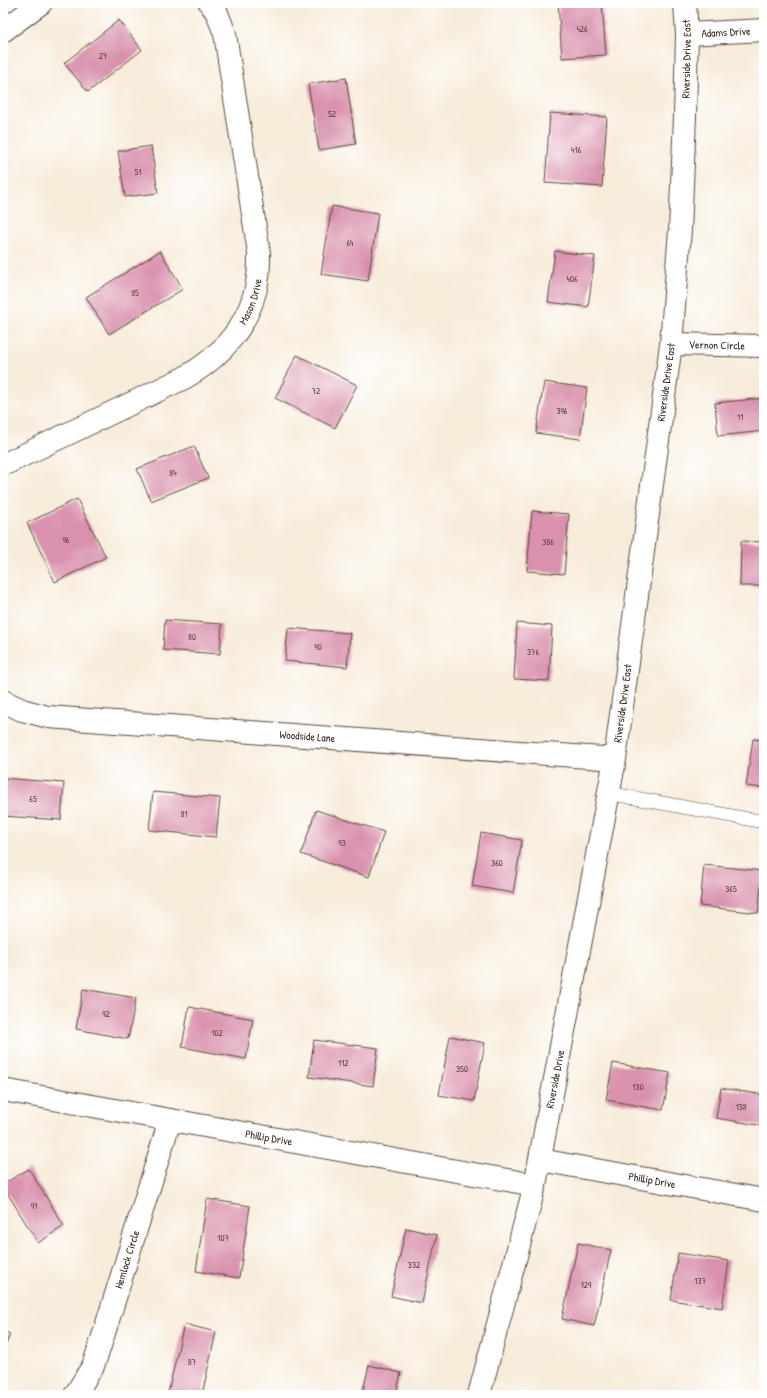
<svg xmlns="http://www.w3.org/2000/svg" width="767" height="1398" font-family="'Patrick Hand',sans-serif">
<style>
.building{fill:#d991ad}
.lines{fill:none;stroke-linecap:round;stroke-linejoin:round}
.lane-casing{stroke:#57473a;stroke-width:14}
.street-casing{stroke:#57473a;stroke-width:24}
.lane{stroke:#fff;stroke-width:13}
.street{stroke:#fff;stroke-width:22}
.labels{text-anchor:middle;stroke-width:3;stroke-linejoin:round;paint-order:stroke}
.number-label{font-size:9px;fill:#624442}
.street-label{font-size:11px;fill:#3b2a1e;stroke:#fff}
</style>
<rect width="100%" height="100%" fill="#fff"/>
<filter id="ink" filterUnits="userSpaceOnUse"><feTurbulence type="fractalNoise" baseFrequency=".025" numOctaves="2"/><feDisplacementMap in="SourceGraphic" scale="8" xChannelSelector="R" yChannelSelector="G"/><feConvolveMatrix kernelMatrix="1 2 1 2 8 2 1 2 1" color-interpolation-filters="sRGB"/></filter>
<filter id="wash" filterUnits="userSpaceOnUse"><feTurbulence type="fractalNoise" baseFrequency=".012" numOctaves="4" result="noise"/><feDisplacementMap in="SourceGraphic" scale="16" xChannelSelector="R" yChannelSelector="G"/><feGaussianBlur stdDeviation="0.9" result="paint"/><feColorMatrix in="noise" values="0 0 0 0 0 0 0 0 0 0 0 0 0 0 0 0 0 1.4 0 .05"/><feComposite in="paint" operator="in"/></filter>
<g filter="url(#wash)">
<rect width="100%" height="100%" fill="#f7ecda"/>
<g id="blocks">
<!-- building -->
<path class="building" d="M558 3H602L606 55 562 58Z
M119 20 142 50 88 92 64 63Z
M346 78 356 144 319 150 308 84Z
M760 110H764V151H762Z
M550 113 607 117 602 187 545 183Z
M151 146 158 193 125 197 118 151Z
M332 206 378 213 368 281 321 274Z
M160 251 183 289 109 334 86 297Z
M555 251 595 256 588 307 548 302Z
M297 355 357 385 335 428 275 398Z
M544 382 587 388 580 439 536 433Z
M764 398V431L718 436 715 403Z
M194 446 208 478 151 501 137 469Z
M77 499 106 557 55 582 27 523Z
M532 511 569 514 564 574 527 571Z
M741 541 764 542V586H740Z
M165 620 222 624 220 654 163 650Z
M517 623 552 626 549 681 514 679Z
M288 628 350 633 347 667 285 661Z
M753 739 764 740V788L746 786Z
M3 778 64 783 61 820 3 816Z
M153 792 220 798 216 837 149 830Z
M316 810 384 832 369 877 301 854Z
M481 833 522 840 513 893 472 886Z
M704 865 763 871 758 913 700 906Z
M83 989 136 998 128 1039 76 1029Z
M189 1007 253 1019 246 1059 182 1047Z
M450 1036 485 1043 474 1101 439 1095Z
M314 1040 378 1048 373 1086 309 1077Z
M613 1063 670 1073 663 1110 606 1100Z
M721 1088 764 1095V1126L716 1118Z
M29 1169 64 1226 38 1243 3 1186V1184Z
M207 1199 250 1206 239 1278 196 1271Z
M406 1228 437 1235 422 1303 391 1296Z
M578 1243 611 1250 594 1326 562 1319Z
M678 1253 729 1261 722 1308 671 1300Z
M184 1324 216 1332 202 1395H178L168 1393Z
M3 1331 10 1334 3 1353Z
M369 1365 401 1373 396 1395H362Z"/>
</g>
</g>
<g filter="url(#ink)">
<use href="#blocks" fill-opacity="0" stroke="#57473a" stroke-width="1"/>
<g class="lines">
<!-- lane casing -->
<g class="lane-casing">
<path id="lane" d="M608 793 764 822"/>
</g>
<!-- street casing -->
<g class="street-casing">
<g id="street">
<path d="M3 31 41 3"/>
<path id="s1" d="M687 34 764 30"/>
<path id="s2" d="M671 344 764 346"/>
<path id="s3" d="M3 465 184 378C222 357 252 322 258 277 259 269 259 261 259 253L225 34 217 13 210 3"/>
<path id="s4" d="M3 701 22 710 48 717 615 759"/>
<path id="s5" d="M3 1090 535 1185"/>
<path id="s6" d="M540 1160 764 1200"/>
<path id="s7" d="M75 1395 93 1366 100 1346 170 1120"/>
<path id="s8" d="M479 1395 535 1185 615 759 671 344 680 230 685 117 687 34 685 3"/>
</g>
</g>
<!-- lane -->
<use href="#lane" class="lane"/>
<!-- street -->
<use href="#street" class="street"/>
</g>
</g>
<g class="labels">
<!-- number labels -->
<g class="number-label">
<text x="582" y="32">426</text>
<text x="103" y="59">27</text>
<text x="332" y="117">52</text>
<text x="576" y="153">416</text>
<text x="138" y="175">51</text>
<text x="350" y="246">64</text>
<text x="572" y="282">406</text>
<text x="135" y="296">85</text>
<text x="316" y="394">72</text>
<text x="562" y="414">396</text>
<text x="740" y="420">11</text>
<text x="173" y="476">84</text>
<text x="66" y="543">96</text>
<text x="548" y="545">386</text>
<text x="192" y="640">80</text>
<text x="318" y="650">90</text>
<text x="533" y="655">376</text>
<text x="33" y="802">65</text>
<text x="184" y="817">81</text>
<text x="342" y="846">93</text>
<text x="497" y="866">360</text>
<text x="731" y="892">365</text>
<text x="106" y="1017">92</text>
<text x="217" y="1036">102</text>
<text x="343" y="1066">112</text>
<text x="462" y="1072">350</text>
<text x="638" y="1090">130</text>
<text x="741" y="1110">138</text>
<text x="34" y="1209">91</text>
<text x="223" y="1241">107</text>
<text x="414" y="1268">332</text>
<text x="700" y="1284">137</text>
<text x="586" y="1288">129</text>
<text x="192" y="1365">87</text>
</g>
<!-- street labels -->
<g class="street-label">
<text dy="4" stroke="none"><textPath href="#s1" startOffset="39">Adams Drive</textPath></text>
<text dy="4" stroke="none"><textPath href="#s8" startOffset="1355">Riverside Drive East</textPath></text>
<text dy="4" stroke="none"><textPath href="#s3" startOffset="305">Mason Drive</textPath></text>
<text dy="4" stroke="none"><textPath href="#s2" startOffset="46">Vernon Circle</textPath></text>
<text dy="4" stroke="none"><textPath href="#s8" startOffset="1031">Riverside Drive East</textPath></text>
<text dy="4" stroke="none"><textPath href="#s8" startOffset="707">Riverside Drive East</textPath></text>
<text dy="4" stroke="none"><textPath href="#s4" startOffset="308">Woodside Lane</textPath></text>
<text dy="4" stroke="none"><textPath href="#s8" startOffset="325">Riverside Drive</textPath></text>
<text dy="4" stroke="none"><textPath href="#s5" startOffset="270">Phillip Drive</textPath></text>
<text dy="4" stroke="none"><textPath href="#s6" startOffset="114">Phillip Drive</textPath></text>
<text dy="4" stroke="none"><textPath href="#s7" startOffset="146">Hemlock Circle</textPath></text>
</g>
</g>
<!-- margin -->
<rect width="767" height="1398" fill="none" stroke="#fff" stroke-width="16"/>
</svg>
